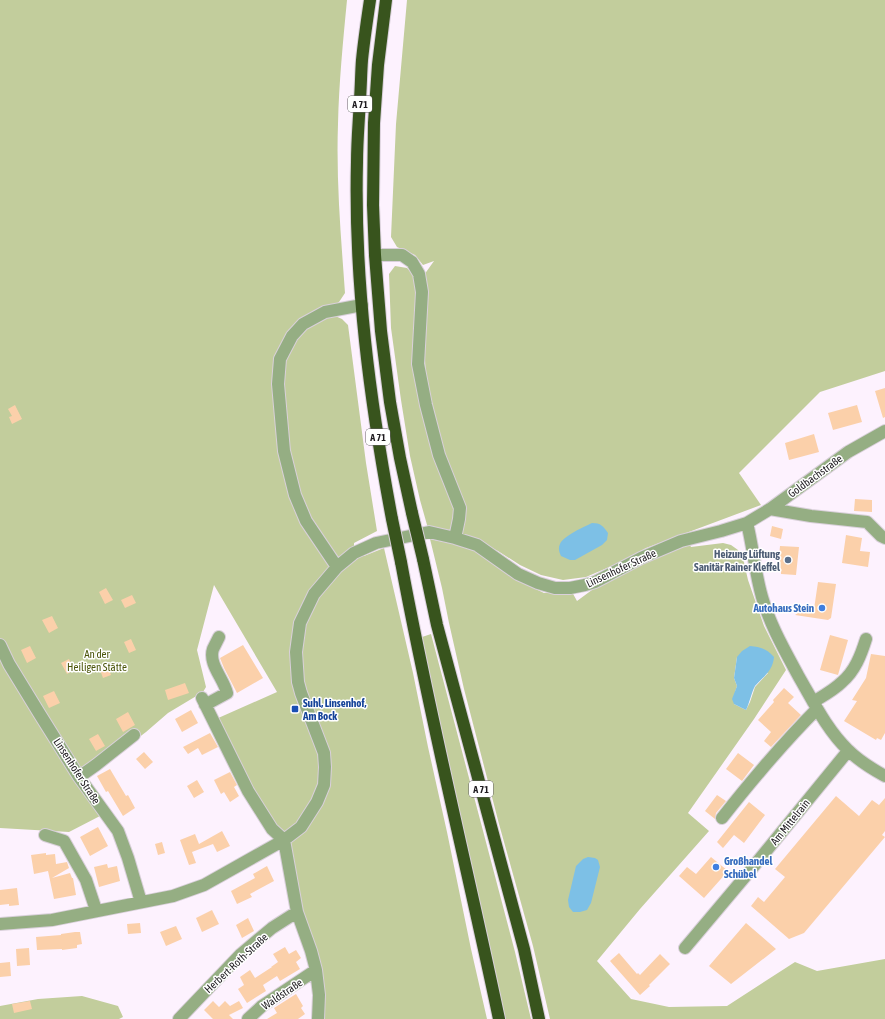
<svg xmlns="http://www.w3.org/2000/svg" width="885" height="1019" font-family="'Asap Condensed',sans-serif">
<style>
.green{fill:#c2cd9c;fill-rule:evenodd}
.water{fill:#7dc0e6}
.building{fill:#fbd0aa}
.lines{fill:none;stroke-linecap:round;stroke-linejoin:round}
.minor-casing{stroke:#d9d0da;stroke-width:14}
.highway-casing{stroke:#d9d0da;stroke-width:14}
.minor{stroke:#95ae83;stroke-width:12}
.highway{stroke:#38541d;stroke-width:12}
.highway-bridge-casing{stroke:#d9d0da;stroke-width:14;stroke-linecap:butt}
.highway-bridge{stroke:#38541d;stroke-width:12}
.service-dot{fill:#5c6f8a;stroke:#fff;stroke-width:1.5}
.shop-dot{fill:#3f7fe0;stroke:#fff;stroke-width:1.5}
.transit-dot{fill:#1a4fb4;stroke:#fff;stroke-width:1.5}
.labels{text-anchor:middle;stroke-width:3;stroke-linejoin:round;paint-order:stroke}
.shield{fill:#fff;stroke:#625f62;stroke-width:1}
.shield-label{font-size:10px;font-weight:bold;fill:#1e1b1f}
.street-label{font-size:11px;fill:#1e1b1f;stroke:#fff}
.service-label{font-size:11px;font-weight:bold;fill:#4e5e75;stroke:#fff;text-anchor:end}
.shop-label{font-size:11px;font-weight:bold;fill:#366cbe;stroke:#fff;text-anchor:end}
.park-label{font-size:11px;fill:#4a5409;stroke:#fff}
.transit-label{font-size:11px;font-weight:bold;fill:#164399;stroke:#fff;text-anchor:start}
</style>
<rect width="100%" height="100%" fill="#fdf2fe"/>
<!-- green -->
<path class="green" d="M0 0H347C343 41 339 83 338 124 336 180 341 237 345 293L339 302 326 312 342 319 348 325 366 463 377 531 354 543V553L364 556 384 548 413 673 428 747 447 832 471 949 487 1019H323L284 840 251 789 216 719 277 692 214 585 197 650 206 687 203 692 168 713 146 732 79 783 100 816 69 832 0 828Z
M407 0H885V371L820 392 739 473 761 505 646 548 614 565 586 577 563 580 541 575 520 565 498 551 462 534 465 509 462 496 448 465 433 419 426 380 424 341V275L434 261 423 265 415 255 397 247 391 237 396 124Z
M395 266 407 268 415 277 422 292 418 364 460 508 455 538 429 532 420 500 410 456 401 400 391 328 389 274Z
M430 539 439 541 466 545 485 557 515 579 544 593 572 592 577 601 596 587 661 554 690 545 691 547 723 543 731 545 738 550 743 558 748 580 764 626 786 670 754 719 688 813 709 831 640 909 597 961 631 999 669 1007 727 1006 795 962 817 971 885 959V1019H550L533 946 499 824 464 689 449 623 442 588ZM737 657 768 673 755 687 750 702 746 710 734 704 735 692 737 686 734 678Z
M431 634 515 952 531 1019H504L442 741 422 637Z
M82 996 118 1006 123 1017 119 1019H0V1006L38 999Z"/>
<!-- water -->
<path class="water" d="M592 523C601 523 603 526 608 533L607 540 602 545 575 560H570L561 556C559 552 558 548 560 544 563 536 584 527 592 523Z
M750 646C761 647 767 649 774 657 773 671 763 677 755 686 752 691 749 704 746 710L734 704 732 699 737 686 734 678 737 657 742 651Z
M588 857 595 858 598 860 600 867 591 903 587 910 580 912H573L569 907 568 900 576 866 583 859Z"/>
<!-- building -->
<path class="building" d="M885 388V417L883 418 875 391Z
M15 405 22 419 12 424 9 417 12 416 8 409Z
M857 405 862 422 833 430 828 413Z
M814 434 819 452 789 460 785 443Z
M855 499 872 500V512L854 511Z
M772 526 783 529 781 539 770 536Z
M846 535 862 538 860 551 870 552 868 567 842 563Z
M780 546 799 547 796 575 781 574V568H778Z
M818 582 836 584 831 618 828 620 795 615 805 608 814 609Z
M106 588 113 600 105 604 99 592Z
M132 595 136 603 125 608 121 600Z
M52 616 58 628 49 633 42 620Z
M830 635 848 640 838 675 820 670Z
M131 639 136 650 129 653 124 642Z
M243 645 263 678 237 693 224 668 220 658Z
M30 646 36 658 27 663 21 650Z
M871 654 885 656V733L881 740 877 738 876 740 844 721 857 701 852 700 866 678Z
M69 659 74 670 67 674 61 663Z
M107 664 111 675 103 678 99 667Z
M185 683 189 693 168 700 165 690Z
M784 688 794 697 788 703 801 715 771 747 764 741 771 732 758 720 774 702 773 700Z
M54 691 60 703 49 708 43 696Z
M191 710 198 723 182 732 175 719Z
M128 712 135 725 123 732 116 719Z
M210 733 218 747 202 755 198 748 188 754 183 747Z
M98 734 105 746 96 751 89 739Z
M144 752 153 762 145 769 136 759Z
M738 753 754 765 742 781 726 769Z
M110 769 126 796 128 795 135 808 123 816 108 791 106 792 97 776Z
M230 772 237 785 234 787 239 796 230 802 224 792 221 794 214 780Z
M197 780 204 792 194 798 187 786Z
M717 795 726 801 716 813 715 819 705 811Z
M836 796 859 816 872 800 879 805 885 798V831L882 835 885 837 804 933 789 939 751 906 758 897 764 902 785 877 775 869Z
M749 802 765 815 744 843 734 835 723 848 717 842Z
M98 827 108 846 90 856 80 837Z
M222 831 230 846 217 852 213 844 192 852 196 863 189 865 180 840 195 834 199 844Z
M162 842 165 853 158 855 155 844Z
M46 853V855L55 854 56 864 67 862 69 868 52 878 70 873 72 878H73L76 895 54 899 48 871 34 874 31 855Z
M711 857 728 871 704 898 679 876 687 867 696 874Z
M107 864 108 868 117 866 120 881 99 887 94 867Z
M267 866 274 881 250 894 252 897 237 904 231 891 255 878 253 874Z
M17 888 19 905 9 906V904L0 905V890Z
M212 910 219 924 202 932 196 918Z
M248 918 254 931 242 938 236 925Z
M140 923 141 933 128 934 127 924Z
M746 923 776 949 731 984 709 966Z
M176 926 182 939 166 946 160 932Z
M75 932H80L82 944 77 945V948L62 950V949L37 950 36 937 61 935V934Z
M285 947 289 954 296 950 301 958 296 962 300 969 280 981 277 976 263 985 266 991 247 1003 238 989 244 985 240 977 250 970 255 978 272 967H271L278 962 273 954Z
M29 948 30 965 17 966 16 949Z
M619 953 637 974 638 973 640 975 660 954 670 964 649 985 650 986 640 995 610 961Z
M10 962 11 976 0 977V963Z
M296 994 303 1006 301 1008 305 1014 298 1019H267L277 1013 274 1008Z
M30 1001 32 1009 14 1013 12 1004Z
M213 1001 219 1007 225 1001 230 1006 239 1001 243 1008 229 1015 233 1019H213L204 1010Z"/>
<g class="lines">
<!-- minor casing -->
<g class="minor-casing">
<path id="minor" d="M375 255H402L412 262 419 274 422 292 418 364 426 405 439 455 460 508 459 519 455 538
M770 509 811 516 867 522 881 536 885 538
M747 523C753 547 755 573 762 597 770 625 785 651 799 677 813 701 827 730 848 750 857 759 874 770 885 776
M337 567 306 521 295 495 284 451 278 384 280 359 292 336 303 324 325 312 362 305
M0 645 9 664 39 713 79 777 118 831 128 858 141 902
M202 698 248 791 272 829 284 840
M813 702C823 696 834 690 842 682 855 671 861 655 866 639
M205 705 227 693C224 679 208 664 213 649 215 645 217 641 219 637
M79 777 96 765 134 735
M722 818C752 780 783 743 817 709
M45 835 64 841 86 880 96 910
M284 840 297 912 311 951 316 970 319 995 318 1019
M0 924 52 920 173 896 204 885 284 840 301 827 317 802 324 785 325 767 324 753 301 693 298 682 296 652 300 623 314 594 337 567 354 553 376 543 429 532 455 538 477 545 518 574 538 583 555 588H570L585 585 595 582 641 558 681 541 721 531 747 523 770 509 848 452 885 431
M685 948 749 872 848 751
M179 1019 241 954 272 928 297 912
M248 1019 262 1006 316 970"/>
</g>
<!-- highway casing -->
<g class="highway-casing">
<path id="highway" d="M370 0C367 20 364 40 362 60 361 73 361 86 360 99 359 120 357 141 357 162 354 282 370 402 392 519
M386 0 378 65 374 123 373 205 375 255 381 331 390 402 400 458 412 513
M423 559 437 625 524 949 539 1019
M401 562C429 715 467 866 499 1019"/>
</g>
<!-- minor -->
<use href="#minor" class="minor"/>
<!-- highway -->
<use href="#highway" class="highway"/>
<!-- highway-bridge casing -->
<g class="highway-bridge-casing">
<path id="highway-bridge" d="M412 513 423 559
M392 519 401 562"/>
</g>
<!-- highway-bridge -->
<use href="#highway-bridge" class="highway-bridge"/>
</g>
<!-- markers -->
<circle class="service-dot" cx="788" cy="560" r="4"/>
<g class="shop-dot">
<circle cx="822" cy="608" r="4"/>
<circle cx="716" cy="867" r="4"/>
</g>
<rect class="transit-dot" x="291" y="705" width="8" height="8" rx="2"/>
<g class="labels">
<!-- shield labels -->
<g class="shield">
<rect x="348" y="96" width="24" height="16" rx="3"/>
<rect x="366" y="429" width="24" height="16" rx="3"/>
<rect x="469" y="781" width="24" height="16" rx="3"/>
</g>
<g class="shield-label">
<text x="360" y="108">A 71</text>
<text x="378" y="441">A 71</text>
<text x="481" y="793">A 71</text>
</g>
<!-- street labels -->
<g class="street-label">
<text transform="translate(815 476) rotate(-36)" y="4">Goldbachstraße</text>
<text transform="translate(621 568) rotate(-25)" y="4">Linsenhofer Straße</text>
<text transform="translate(77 771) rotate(57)" y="4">Linsenhofer Straße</text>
<text transform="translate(790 822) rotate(-51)" y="4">Am Mittelrain</text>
<text transform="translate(236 963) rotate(-43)" y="4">Herbert-Roth-Straße</text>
<text transform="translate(282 994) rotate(-34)" y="4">Waldstraße</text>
</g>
<!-- service labels -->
<g class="service-label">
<text x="780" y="558">Heizung Lüftung<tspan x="780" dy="13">Sanitär Rainer Kleffel</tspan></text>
</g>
<!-- shop labels -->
<g class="shop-label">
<text x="814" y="612">Autohaus Stein</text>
<text x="724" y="865" text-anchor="start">Großhandel<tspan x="724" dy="13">Schübel</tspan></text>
</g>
<!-- park labels -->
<g class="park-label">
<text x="97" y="658">An der<tspan x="97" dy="13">Heiligen Stätte</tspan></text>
</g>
<!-- transit labels -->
<g class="transit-label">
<text x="303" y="707">Suhl, Linsenhof,<tspan x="303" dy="13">Am Bock</tspan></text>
</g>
</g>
</svg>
